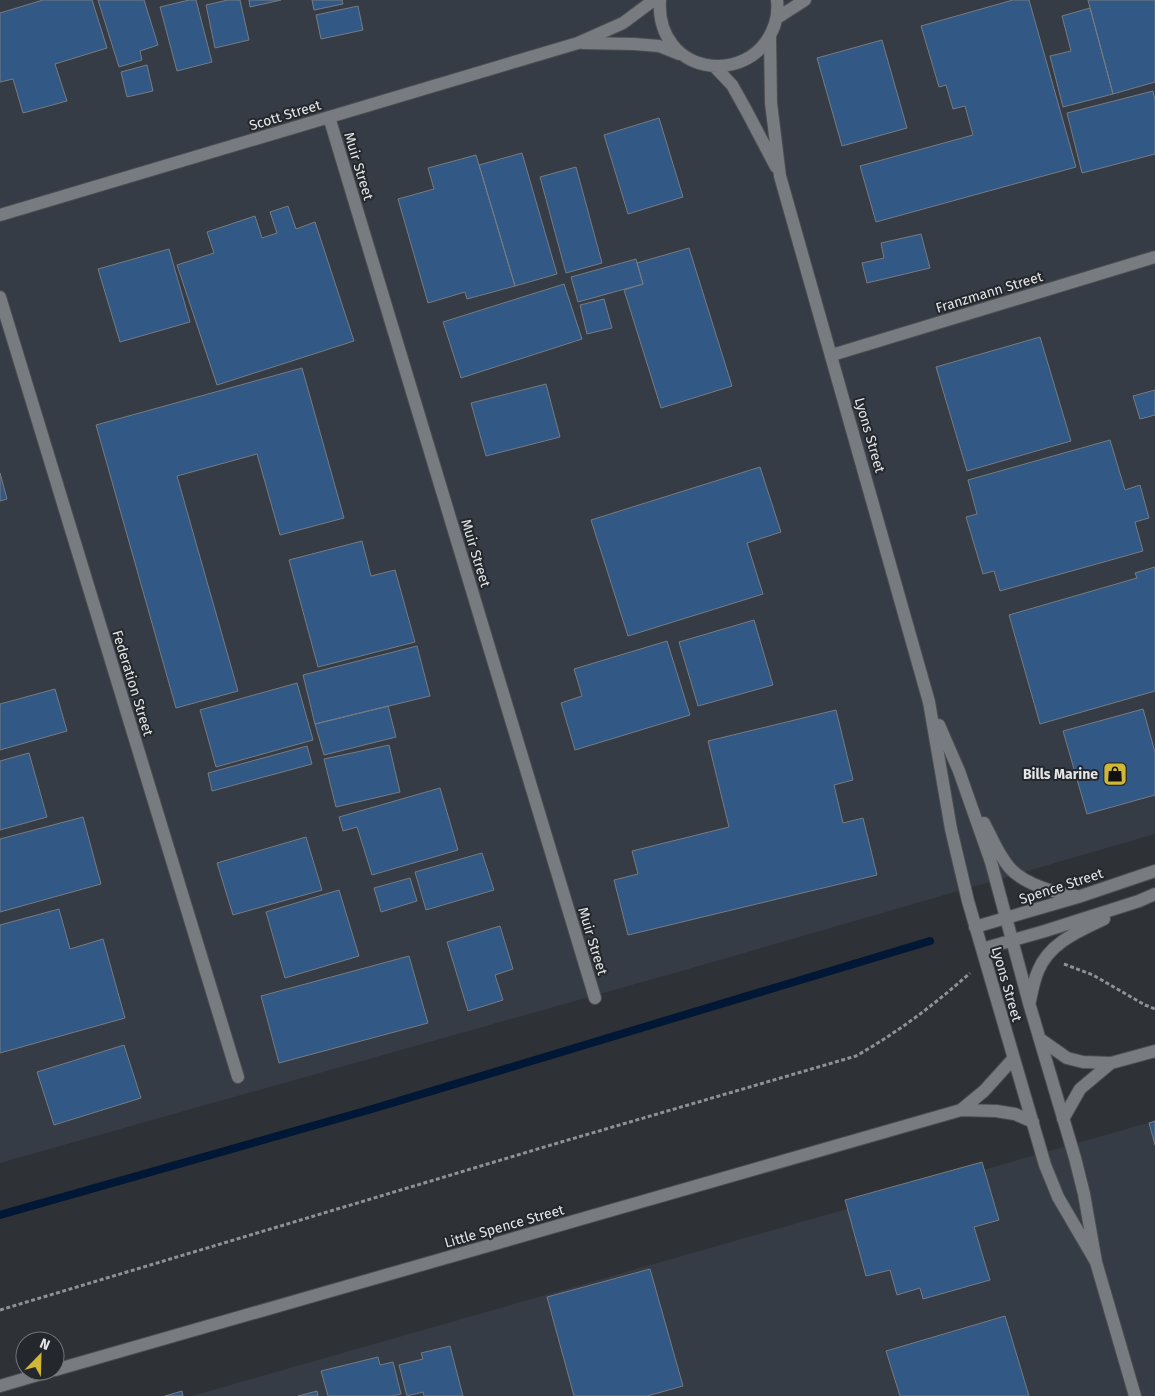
<svg xmlns="http://www.w3.org/2000/svg" width="1155" height="1396" font-family="'Fira Sans',sans-serif">
<style>
.built{fill:#363c45}
.lines{fill:none;stroke-linecap:round;stroke-linejoin:round}
.stream{stroke:#001735;stroke-width:8}
.building{fill:#325985;stroke:#777b80}
.minor-casing{stroke:#4c4e51;stroke-width:14}
.path{stroke:#8f9195;stroke-width:3;stroke-dasharray:4 2.5;stroke-linecap:butt}
.minor{stroke:#787c81;stroke-width:12}
.labels{text-anchor:middle;stroke-width:4;stroke-linejoin:round;paint-order:stroke}
.street-label{font-size:14px;fill:#e4e6e9;stroke:#24272b}
.poi-label{font-size:14px;font-weight:bold;fill:#e4e6e9;stroke:#24272b;text-anchor:end}
</style>
<rect width="100%" height="100%" fill="#2e3135"/>
<!-- built -->
<path class="built" d="M0 0H1155V834L685 970 0 1163Z
M1155 1121V1396H192L1137 1126Z"/>
<g class="lines">
<!-- stream -->
<path class="stream" d="M0 1215 372 1109 930 941"/>
</g>
<!-- building -->
<path class="building" d="M43 0H92L107 48 55 64 67 101 23 113 13 79 0 82V13Z
M98 0H144L158 45 140 51 142 60 119 67Z
M189 0H196L212 62 177 71 160 7Z
M228 0H240L249 40 215 48 206 5Z
M249 0H281L250 7Z
M312 0H342L343 4 314 10Z
M1013 0H1029L1076 167 876 222 860 166 973 135 965 106 953 109 946 85 939 87 921 26Z
M1088 0H1155V82L1113 94Z
M358 6 363 30 321 39 316 15Z
M1090 8 1113 94 1063 107 1050 56 1071 51 1062 16Z
M882 40 907 128 842 146 817 58Z
M147 65 153 91 127 97 121 72Z
M1153 91 1155 100V154L1082 173 1067 113Z
M659 118 683 197 628 214 604 135Z
M522 153 557 274 515 286 479 165Z
M476 155 515 286 467 299 465 292 428 303 398 199 434 189 428 168Z
M576 167 602 263 566 273 540 177Z
M288 206 296 229 315 222 354 341 217 385 177 265 214 253 207 232 255 216 262 238 277 233 270 212Z
M921 234 930 268 867 283 862 263 884 258 881 243Z
M689 248 732 386 661 408 624 290 643 284 637 263Z
M169 249 190 322 120 342 98 269Z
M636 259 643 284 578 302 571 277Z
M564 284 582 339 461 378 443 322Z
M604 299 612 328 587 334 580 305Z
M1040 337 1071 441 967 471 936 367Z
M302 368 344 518 280 535 257 454 177 476 238 691 176 708 96 425Z
M546 384 560 437 486 456 471 403Z
M1155 390V415L1140 419 1133 396Z
M1110 440 1125 490 1140 485 1149 518 1135 522 1143 551 1000 591 994 571 983 574 966 517 977 514 968 480Z
M760 467 781 532 747 543 763 594 628 636 591 520Z
M0 473 7 499 0 501Z
M362 541 371 576 395 570 415 642 318 667 289 560Z
M1155 567V691L1040 724 1009 615 1137 578 1135 573Z
M754 620 773 685 698 706 679 642Z
M667 641 690 715 575 750 561 703 582 696 574 669Z
M417 646 430 696 315 724 303 675Z
M297 683 313 740 216 767 200 710Z
M55 689 67 731 0 750V704Z
M388 706 396 737 324 755 315 724Z
M1143 709 1155 752V795L1087 814 1063 731Z
M836 710 853 780 834 785 843 823 863 818 877 875 628 935 614 880 638 874 632 851 729 827 708 741Z
M389 745 400 792 336 807 324 759Z
M307 746 312 764 212 791 208 773Z
M29 753 47 817 0 830V761Z
M440 788 458 850 372 875 357 827 343 831 339 817Z
M83 817 101 884 0 912V839Z
M306 837 322 890 233 915 217 863Z
M482 853 494 890 426 910 415 872Z
M410 878 417 901 381 912 374 888Z
M339 890 359 956 285 978 266 912Z
M59 909 70 949 103 939 125 1018 0 1053V925Z
M500 926 513 969 495 975 503 1000 468 1011 447 942Z
M409 956 428 1023 279 1063 261 996Z
M124 1045 141 1098 54 1125 37 1072Z
M1155 1121V1145L1149 1123Z
M982 1162 999 1220 974 1227 990 1280 923 1299 920 1288 897 1295 890 1270 866 1276 845 1200Z
M650 1269 683 1386 647 1396H574L547 1297Z
M1005 1316 1029 1396H900L886 1351Z
M450 1346 463 1396H424L423 1392 407 1396 399 1365 423 1359 421 1353Z
M378 1357 380 1365 393 1362 401 1394 392 1396H328L321 1371Z
M182 1391 183 1396H165Z
M317 1391 318 1396H298Z"/>
<g class="lines">
<!-- minor casing -->
<g class="minor-casing">
<path id="minor" d="M660 0C659 15 662 31 672 44 694 74 743 73 765 43 774 31 779 16 777 0
M777 18 805 0
M770 37 771 103 780 176 929 702 951 829 968 901 1045 1165 1058 1197 1096 1262
M583 43 634 44 659 46 679 54
M714 66 732 85 746 110 776 167
M329 117 595 998
M0 215 578 43 623 23 654 0
M0 297 238 1077
M832 355 1155 257
M939 725 959 771 991 862 1029 1003 1075 1158 1084 1194 1096 1262 1135 1396
M984 823C992 838 998 854 1009 867 1023 884 1055 893 1076 896
M975 927 1078 897 1155 871
M982 949 1045 931 1139 901 1155 894
M1030 1001C1032 991 1034 980 1038 971 1049 943 1079 931 1104 919
M1040 1039 1067 1058 1083 1062 1111 1063 1155 1051
M961 1110 984 1091 1013 1059
M1063 1119 1080 1089 1111 1063
M55 1370 961 1110 996 1111 1015 1114 1033 1122
M0 1386 51 1371"/>
</g>
<!-- path -->
<path class="path" d="M1064 964 1093 975 1145 1005 1155 1009
M0 1310 551 1145 856 1056C898 1032 934 1005 970 973"/>
<!-- minor -->
<use href="#minor" class="minor"/>
</g>
<!-- icons -->
<defs>
<g id="shop-square" transform="scale(1.25)"><rect x="-9" y="-9" width="18" height="18" rx="4" fill="#cfb837" stroke="#24272b"/><path d="M-5-2.5h2.3a2.7 3.5 0 0 1 5.4 0H5L5.5 6h-11ZM-1.5-2.5h3a1.5 2.3 0 0 0-3 0Z" fill="#111"/></g>
</defs>
<g fill-rule="evenodd">
<use href="#shop-square" x="1115" y="774"/>
</g>
<g class="labels">
<!-- street labels -->
<g class="street-label">
<text transform="translate(285 115) rotate(-17)" y="5">Scott Street</text>
<text transform="translate(359 166) rotate(73)" y="5">Muir Street</text>
<text transform="translate(989 292) rotate(-17)" y="5">Franzmann Street</text>
<text transform="translate(870 435) rotate(74)" y="5">Lyons Street</text>
<text transform="translate(476 553) rotate(73)" y="5">Muir Street</text>
<text transform="translate(133 683) rotate(73)" y="5">Federation Street</text>
<text transform="translate(1061 886) rotate(-18)" y="5">Spence Street</text>
<text transform="translate(593 941) rotate(73)" y="5">Muir Street</text>
<text transform="translate(1007 984) rotate(74)" y="5">Lyons Street</text>
<text transform="translate(504 1226) rotate(-16)" y="5">Little Spence Street</text>
</g>
<!-- poi labels -->
<g class="poi-label">
<text x="1098" y="779">Bills Marine</text>
</g>
</g>
<!-- north arrow -->
<g transform="translate(40 1356) rotate(23)"><circle r="24" fill="#24272b" stroke="#717377"/>
<path d="M0-4L9 19L0 12L-9 19Z" fill="#cfb837"/>
<text y="-8" font-size="14" font-weight="bold" text-anchor="middle" fill="#e4e6e9">N</text>
</g>
</svg>
